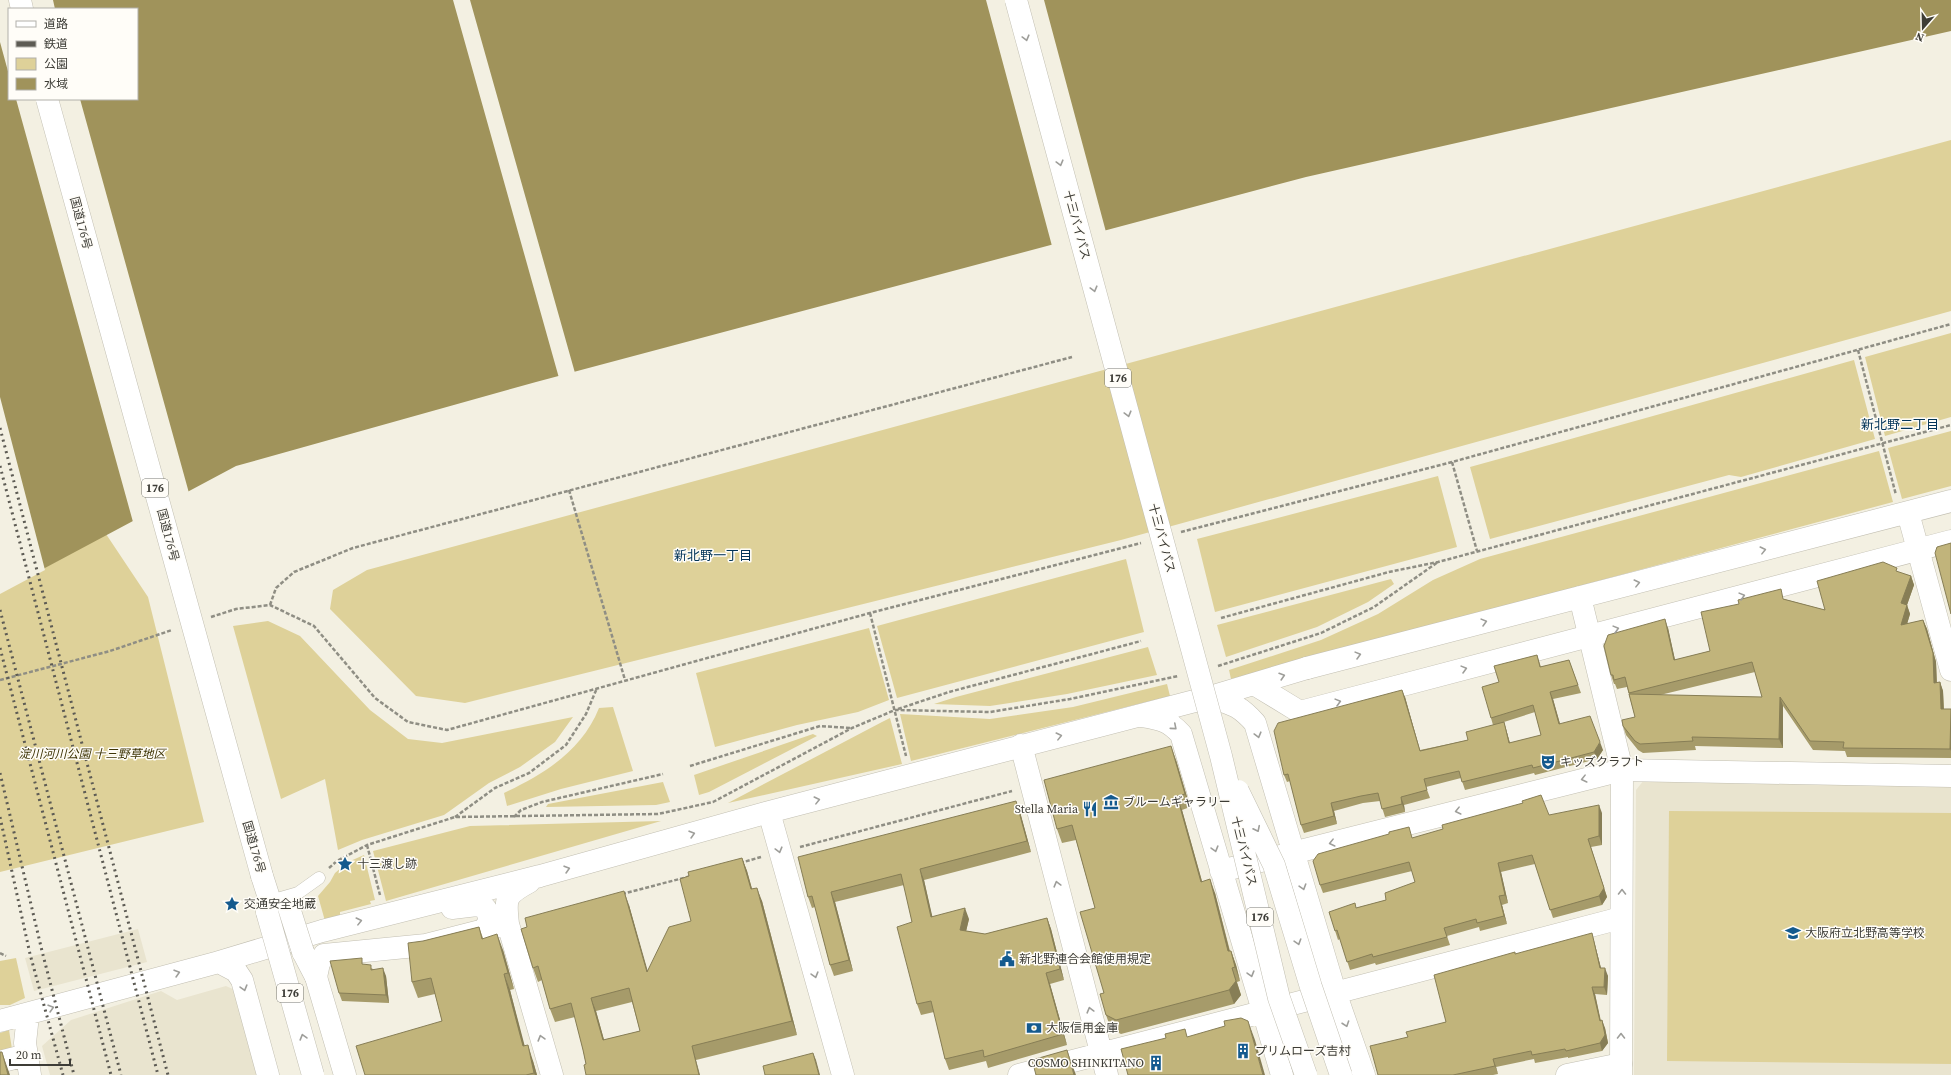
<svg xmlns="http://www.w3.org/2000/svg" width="1951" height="1075" font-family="'Source Serif 4','Noto Sans JP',serif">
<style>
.built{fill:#e9e4cf}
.green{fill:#ded199}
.water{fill:#a0935b;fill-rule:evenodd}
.pier{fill:#f3f0e2}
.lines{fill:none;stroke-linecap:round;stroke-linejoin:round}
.lane-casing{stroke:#c2bfb2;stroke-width:13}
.street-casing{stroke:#c2bfb2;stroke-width:23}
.secondary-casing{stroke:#c2bfb2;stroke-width:23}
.highway-casing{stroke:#c2bfb2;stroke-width:23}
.path{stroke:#8f8e84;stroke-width:2.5;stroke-dasharray:4 2;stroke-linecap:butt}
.lane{stroke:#fff;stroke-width:12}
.street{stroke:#fff;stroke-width:22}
.secondary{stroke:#fff;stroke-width:22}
.highway{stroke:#fff;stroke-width:22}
.rail{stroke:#5d5b54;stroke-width:3;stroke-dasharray:2 4;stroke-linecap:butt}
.highway-bridge-casing{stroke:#c2bfb2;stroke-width:23;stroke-linecap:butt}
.highway-bridge{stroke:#fff;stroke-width:22}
.wall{fill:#a69b6a;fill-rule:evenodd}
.shaded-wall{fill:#877e56}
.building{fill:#c1b47b;stroke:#877e56;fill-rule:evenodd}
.oneway{stroke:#9e9e9a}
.labels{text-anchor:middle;stroke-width:3;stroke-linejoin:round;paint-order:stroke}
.shield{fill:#fffdf8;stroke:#777670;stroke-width:1}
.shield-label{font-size:11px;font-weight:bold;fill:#3d3c36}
.street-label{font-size:12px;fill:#3d3c36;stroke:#fffdf8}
.park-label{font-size:12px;font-style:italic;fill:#3f3505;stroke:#fffdf8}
.poi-label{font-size:12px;fill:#3d3c36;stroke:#fffdf8;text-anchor:start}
.neighbourhood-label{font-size:13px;fill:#033458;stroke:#fffdf8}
</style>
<rect width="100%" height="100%" fill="#f3f0e2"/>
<!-- built -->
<path class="built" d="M1644 780 1951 786V1075H1634L1636 790Z
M138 929 147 962 34 991 25 958Z
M226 986 237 991 261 1075H50L42 1046 71 1020 161 991 177 1000Z"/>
<!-- green -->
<path class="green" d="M1951 140V311L1121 540 465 703 416 696 330 609 333 590 367 570Z
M1951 333V417L1885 436 1865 357Z
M1854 360 1875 439 1741 477 1729 475 1490 539 1470 467Z
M1951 431V486L1902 499 1888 448Z
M1879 451 1893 502 1231 679 1229 670 1321 640 1378 614 1433 580 1480 559Z
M1438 476 1457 547 1215 612 1197 539Z
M106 534 148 597 204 822 0 872V592Z
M1126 559 1144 632 897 698 877 626Z
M1391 579 1394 584 1368 602 1317 627 1226 657 1217 625Z
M268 621 300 636 370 710 408 739 442 743 573 717 555 742 520 767 489 783 444 815 362 840 338 850 325 779 281 799 233 626Z
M869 628 889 700 858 712 797 725 715 747 696 673Z
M1148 647 1157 675 1067 694 990 706 934 704 956 697Z
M1167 684 1170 696 911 761 900 714 990 719 1073 707Z
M613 707 633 771 561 789 507 806 504 793C544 774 582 751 599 708Z
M890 718 902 764 728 803 882 722Z
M813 734 817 736 709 792 699 795 694 775Z
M663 782 670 802 656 805 546 807 548 804Z
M1669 811 1951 813V1064L1667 1061Z
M661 821 386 901 373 851 470 826Z
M364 855 375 900 370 901 371 904 340 912V917L325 921 318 896 330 882 335 873 348 862Z
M16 958 25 998 10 1005H0V961Z
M9 1030 12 1049 0 1055V1033Z"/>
<!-- water -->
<path class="water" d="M0 0H1951V31L1306 177 536 382 236 466 0 592ZM9 9H137V99H9Z"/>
<!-- pier -->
<path class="pier" d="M0 0H53L55 9H9V75L0 42Z
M453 0H470L575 373 559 378Z
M986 0H1044L1106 232 1052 246Z
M16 99H80L189 493 133 522Z
M0 397 45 570 0 594Z"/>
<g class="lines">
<!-- lane casing -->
<g class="lane-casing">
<path id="lane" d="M270 901 298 893 319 878"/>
</g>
<!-- street casing -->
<g class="street-casing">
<path id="street" d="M1254 684 1300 712 1951 541
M1210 697C1232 704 1239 705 1255 723L1335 992 1364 1075
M1141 716C1160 719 1168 720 1181 734L1282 1075
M1021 745 1107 1075
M769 812 843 1075
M1221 871 1622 770 1621 1075
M529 882C505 895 505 898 508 924L552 1075
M452 908 477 905 485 908C491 918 490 923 482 931
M219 962 236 971 242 980 268 1075
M316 977 319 963 324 955 426 945 508 924
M28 1015 25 1043 30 1075
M0 1021 219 962 322 931 540 876 769 812 1210 697 1307 668
M0 1062 26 1055
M1019 1075 1262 1012"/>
</g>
<!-- secondary casing -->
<g class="secondary-casing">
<path id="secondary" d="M1908 513 1951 670
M1580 597 1622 770 1951 776
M1307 668 1951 501
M1262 1012 1621 918
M1567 1075 1621 1064"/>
</g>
<!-- highway casing -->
<g class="highway-casing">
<path id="highway" d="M20 0 22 9
M262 876 270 901 267 912
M303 952 316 977 345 1075"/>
</g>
<!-- path -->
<path class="path" d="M1858 350 1896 495
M1452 462 1477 551
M569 490 625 680
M1181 532 1452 462 1951 324
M270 605 276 588 294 572 353 548 1072 357
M870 613 906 756
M211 617 236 609 270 605 314 626 375 698 408 722 447 730 870 613 1141 543
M1221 618 1389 572 1438 562 1951 425
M1218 666 1321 633 1374 607 1438 562
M0 680 110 651 172 630
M898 709 949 692 1141 641
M690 766 820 726 851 728
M455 817 495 788 529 773 566 745 586 714 597 688
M514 817 521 810 542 802 663 774
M367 845 380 895
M800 847 1012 791
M740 863 761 857
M329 868 337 861 367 845 455 817 658 814 713 802 852 728 895 710 990 712 1070 699 1178 676
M622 894 691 876
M0 953 6 956"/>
<!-- lane -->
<use href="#lane" class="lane"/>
<!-- street -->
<use href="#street" class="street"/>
<!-- secondary -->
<use href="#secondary" class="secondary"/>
<!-- highway -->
<use href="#highway" class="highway"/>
<!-- rail -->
<path class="rail" d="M0 428 168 1075
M0 466 158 1075
M0 610 121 1075
M0 648 111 1075
M0 773 42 951 74 1075
M0 817 30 954 63 1075"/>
<!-- highway-bridge casing -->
<g class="highway-bridge-casing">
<path id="highway-bridge" d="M1016 0 1221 756 1279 998 1306 1075
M47 99 262 876
M1238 791 1274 865 1311 987 1341 1075
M289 908 303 952
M267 912 313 1075"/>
</g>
<!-- highway-bridge -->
<use href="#highway-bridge" class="highway-bridge"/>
</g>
<!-- wall -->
<path class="wall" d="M1898 572 1911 576 1914 585 1907 605 1910 614 1907 624 1923 620 1927 629 1936 662 1937 683 1940 682 1943 691 1944 709 1951 710V758L1847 757 1845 751 1813 750 1783 706V748L1695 746 1696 750 1643 753 1638 750 1626 735 1623 726 1635 717 1627 687 1617 689 1615 684H1614L1611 675 1668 628 1675 660 1710 651 1784 599 1825 610ZM1755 672 1762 697 1660 695Z
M1537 655 1541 667 1569 660 1581 693 1553 699 1560 724 1603 750 1597 759 1535 775 1534 773 1465 790 1461 778 1426 787 1430 798 1404 805 1405 812 1385 817 1380 801 1363 803 1334 811 1337 824 1304 833 1301 825 1290 781 1287 782 1284 775 1405 697 1420 750 1468 740 1493 725 1491 718 1499 682ZM1535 712 1541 735 1510 743 1504 722Z
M1176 760 1190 807 1182 810 1202 881 1215 893 1230 951H1231L1236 965 1240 981 1237 982 1241 995 1234 1004 1121 1034 1111 1029 1106 1015 1095 908 1076 840 1062 843 1057 829Z
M1020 812 1031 852 924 880 932 917 969 919 966 931 985 934 1047 918 1051 929 1064 980 1050 984 1067 1045 988 1068 986 1061 949 1070 945 1059 934 1012 921 1015 917 1004 912 922 904 885 835 902 853 971 834 976 830 965 815 907 812 908 808 897Z
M1602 813V845L1591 847 1607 897 1602 905 1553 918 1535 864 1501 872 1508 903 1502 905 1507 924 1480 931 1479 927 1447 936 1450 945 1376 965 1375 963 1350 970 1340 939 1338 940 1329 912 1356 908 1386 900 1415 882 1412 871 1323 893 1320 885 1549 815Z
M742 858 747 871 752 889 762 901 797 1035 696 1060 586 1064 583 1050 575 1017 555 1022 550 1009 542 980 538 982 533 968 629 905 647 971 691 921 689 876ZM632 1002 640 1031 604 1040 596 1011Z
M479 927 483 938 503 950 514 989 510 990 524 1046 533 1061 537 1075H365L442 1021 435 994 418 998 412 982 423 941Z
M1594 941 1601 968 1608 976 1607 995 1595 994 1601 1021 1605 1028 1608 1043 1602 1051 1568 1058V1057L1535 1063 1534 1059 1496 1067 1498 1074 1493 1075H1378L1408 1037 1446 1022 1515 954Z
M364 965 373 969 386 976 389 1003 342 1001 339 993Z"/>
<!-- shaded-wall -->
<path class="shaded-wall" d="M1911 576 1914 585 1907 605 1910 614 1904 634 1901 625V603Z
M1665 619 1668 628 1677 669 1674 660Z
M1923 620 1927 629 1936 662 1937 692 1934 683Z
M1940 682 1943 691 1944 718 1941 709Z
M1402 690 1405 697 1422 758 1420 751Z
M1550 692 1553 699 1562 731 1559 724Z
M1780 697 1783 706V748L1779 739Z
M1951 710V751L1950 749Z
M1504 722 1506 729 1512 751 1509 743Z
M1600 742 1603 750 1597 759 1594 752Z
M1171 746 1176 760 1190 807 1185 794Z
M1177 796 1182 810 1206 896 1201 882Z
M1401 797 1404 805 1405 812 1402 804Z
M1016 801 1020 812 1031 852 1027 841Z
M1331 803 1334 811 1337 824 1334 816Z
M1599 805 1602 813V845L1599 836Z
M1588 839 1607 897 1602 905 1599 896Z
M742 858 747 871 756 903 751 889Z
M1498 863 1501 872 1508 903 1505 895Z
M920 869 924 880 935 928 931 917Z
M1210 879 1215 893 1233 965 1228 951Z
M757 888 762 901 797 1035 792 1021Z
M624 891 629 905 652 986 647 972Z
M831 892 835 902 853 971 849 960Z
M1499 896 1502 905 1507 924 1504 916Z
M965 908 969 919 964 940 960 930Z
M1047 918 1051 929 1064 980 1060 969Z
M1592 933 1594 941 1603 976 1600 968Z
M497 934 503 950 514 989 508 973Z
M1231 951 1236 965 1240 981 1235 967Z
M383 968 386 976 389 1003 386 995Z
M1232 968 1241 995 1234 1004 1229 990Z
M1605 968 1608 976 1607 995 1604 987Z
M1046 973 1050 984 1067 1045 1063 1034Z
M504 974 510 990 529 1062 523 1046Z
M1592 987 1595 994 1602 1028 1600 1021Z
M591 998 596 1011 608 1054 603 1040Z
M1602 1020 1605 1028 1608 1043 1602 1051 1600 1043Z
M1248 1021 1255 1040 1265 1075H1263Z
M528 1045 533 1061 537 1075H535L534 1073Z
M692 1046 696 1060 700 1075H699Z
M1067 1050 1076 1075H1074Z
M2 1052 9 1072 10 1075H8Z
M813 1053 816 1060 820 1075H819Z
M1493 1059 1496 1067 1498 1074 1495 1066Z"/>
<!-- building -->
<path class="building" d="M1951 543V614L1935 553 1937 547Z
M1883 562 1897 568 1896 571 1911 576 1901 603 1907 605 1901 625 1923 620 1933 653 1934 683 1940 682 1941 709H1951L1950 749 1843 748 1844 742 1810 741 1780 697 1779 739 1692 737 1693 741 1640 744 1635 741 1623 726 1622 720 1635 717 1629 694 1762 697 1752 662 1629 693 1625 677 1614 680 1613 675H1611L1604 646 1608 635 1665 619 1674 660 1710 651 1701 612 1739 604 1738 600 1781 589 1783 599 1825 610 1817 581Z
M1537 655 1540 667 1569 660 1578 685 1550 692 1559 724 1590 716 1600 742 1594 752 1533 768 1532 765 1462 782 1459 771 1424 779 1427 790 1401 797 1402 804 1382 809 1378 793 1361 796 1331 803 1334 816 1301 825 1288 774 1284 775 1274 731 1278 723 1402 690 1420 751 1468 740 1466 732 1504 722 1509 743 1541 735 1533 705 1491 718 1482 687 1499 682 1494 666Z
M1171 746 1185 794 1177 796 1201 882 1210 879 1228 951H1231L1235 967 1232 968 1236 981 1229 990 1116 1020 1106 1015 1100 994 1104 993 1080 912 1095 908 1072 825 1057 829 1044 780Z
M1541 795 1549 815 1599 805V836L1588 839 1604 888 1599 896 1550 910 1532 855 1498 863 1505 895 1499 896 1504 916 1477 923 1476 919 1444 928 1447 937 1373 957 1372 954 1347 962 1337 930 1335 931 1329 912 1355 903 1356 908 1386 900 1385 893 1415 882 1409 862 1320 885 1313 861 1318 854 1389 834V832L1409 827 1412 838 1443 829 1442 825 1523 803 1522 801Z
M1016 801 1027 841 920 869 931 917 965 908 960 930 985 934 1047 918 1060 969 1046 973 1063 1034 984 1057 983 1050 945 1059 931 1001 917 1004 897 927 912 922 901 874 831 892 849 960 830 965 812 896 808 897 798 857Z
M742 858 751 889 757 888 792 1021 692 1046 699 1075H586L584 1065 586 1064 583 1050 571 1003 550 1009 538 966 533 968 521 929 527 927 525 918 624 891 647 972 669 927 691 921 680 879 689 876 688 872 696 870ZM629 988 640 1031 603 1040 591 998Z
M479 927 482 939 497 934 508 973 504 974 523 1046 528 1045 534 1073 526 1075H365L356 1046 442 1021 431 978 412 982 408 943 423 941Z
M1592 933 1600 968H1605L1604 987H1592L1600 1021 1602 1020 1605 1035 1600 1043 1566 1051 1565 1049 1532 1055 1531 1051 1493 1059 1495 1066 1453 1075H1378L1370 1046 1408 1037 1406 1032 1446 1022 1434 975 1515 952V954Z
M362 958V964L371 965V970L383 968 386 995 339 993 330 961Z
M1241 1018 1248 1021 1263 1075H1128L1121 1049 1166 1038 1165 1034 1185 1029 1187 1037 1225 1026 1224 1021Z
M1067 1050 1074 1075H1036L1032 1060Z
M0 1052H2L8 1075H0Z
M813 1053 819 1075H765L763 1066Z"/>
<!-- one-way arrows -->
<defs><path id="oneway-chevron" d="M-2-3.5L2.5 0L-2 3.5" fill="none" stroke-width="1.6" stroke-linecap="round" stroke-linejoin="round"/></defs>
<g class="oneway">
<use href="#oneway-chevron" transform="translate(1026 38) rotate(75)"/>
<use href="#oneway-chevron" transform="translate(1060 163) rotate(75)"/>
<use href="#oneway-chevron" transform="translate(1094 289) rotate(75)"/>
<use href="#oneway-chevron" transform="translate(1128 414) rotate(75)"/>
<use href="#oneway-chevron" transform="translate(1763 550) rotate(-14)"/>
<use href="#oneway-chevron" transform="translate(1637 583) rotate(-14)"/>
<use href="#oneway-chevron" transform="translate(1742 596) rotate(-15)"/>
<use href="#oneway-chevron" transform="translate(1484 622) rotate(-15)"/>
<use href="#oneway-chevron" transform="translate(1616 629) rotate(-15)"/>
<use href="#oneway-chevron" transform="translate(1358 655) rotate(-15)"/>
<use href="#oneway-chevron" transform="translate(1464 669) rotate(-15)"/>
<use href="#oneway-chevron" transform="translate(1282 676) rotate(-17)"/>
<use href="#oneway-chevron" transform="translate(1338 702) rotate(-15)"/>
<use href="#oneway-chevron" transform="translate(1174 727) rotate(41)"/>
<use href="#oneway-chevron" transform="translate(1258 735) rotate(75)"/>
<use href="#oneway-chevron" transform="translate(1059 736) rotate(-14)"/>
<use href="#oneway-chevron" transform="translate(1584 779) rotate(166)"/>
<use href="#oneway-chevron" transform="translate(817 800) rotate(-14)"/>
<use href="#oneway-chevron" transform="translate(1458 811) rotate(166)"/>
<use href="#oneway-chevron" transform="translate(1257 829) rotate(64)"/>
<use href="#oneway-chevron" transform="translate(692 834) rotate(-16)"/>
<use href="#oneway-chevron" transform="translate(1332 843) rotate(166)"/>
<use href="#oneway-chevron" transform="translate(1215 849) rotate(74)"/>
<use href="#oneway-chevron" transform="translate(779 850) rotate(75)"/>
<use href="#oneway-chevron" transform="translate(567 869) rotate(-16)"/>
<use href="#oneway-chevron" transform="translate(1057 884) rotate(-105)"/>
<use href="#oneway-chevron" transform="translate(1303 887) rotate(73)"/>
<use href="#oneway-chevron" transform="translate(1622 892) rotate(-90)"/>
<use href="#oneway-chevron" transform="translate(359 921) rotate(-14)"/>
<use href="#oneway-chevron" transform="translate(1298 942) rotate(73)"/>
<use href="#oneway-chevron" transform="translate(177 973) rotate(-16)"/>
<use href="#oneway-chevron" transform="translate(1251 974) rotate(74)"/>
<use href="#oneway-chevron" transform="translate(815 975) rotate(74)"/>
<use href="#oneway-chevron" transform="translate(244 988) rotate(74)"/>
<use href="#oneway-chevron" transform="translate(51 1008) rotate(-16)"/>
<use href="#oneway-chevron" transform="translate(1090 1010) rotate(-105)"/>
<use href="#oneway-chevron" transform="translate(1346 1024) rotate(71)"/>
<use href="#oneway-chevron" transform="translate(1621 1036) rotate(-90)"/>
<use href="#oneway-chevron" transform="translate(303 1037) rotate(-106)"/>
<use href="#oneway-chevron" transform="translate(541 1038) rotate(-106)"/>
</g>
<!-- icons -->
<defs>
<g id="theatre-bare" transform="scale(1.2)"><path d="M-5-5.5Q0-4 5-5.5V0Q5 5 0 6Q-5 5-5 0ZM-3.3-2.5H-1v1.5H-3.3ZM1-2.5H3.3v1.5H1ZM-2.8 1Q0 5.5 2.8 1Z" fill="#145a8e" stroke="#fffdf8" stroke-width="2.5" paint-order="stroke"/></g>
<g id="museum-bare" transform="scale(1.2)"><path d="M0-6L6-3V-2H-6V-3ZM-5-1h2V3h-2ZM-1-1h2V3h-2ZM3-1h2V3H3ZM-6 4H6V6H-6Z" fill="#145a8e" stroke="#fffdf8" stroke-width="2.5" paint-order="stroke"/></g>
<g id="restaurant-bare" transform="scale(1.2)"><path d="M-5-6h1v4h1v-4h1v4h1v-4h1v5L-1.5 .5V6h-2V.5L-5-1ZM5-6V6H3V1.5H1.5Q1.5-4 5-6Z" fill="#145a8e" stroke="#fffdf8" stroke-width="2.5" paint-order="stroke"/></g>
<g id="sight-bare" transform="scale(1.2)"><path d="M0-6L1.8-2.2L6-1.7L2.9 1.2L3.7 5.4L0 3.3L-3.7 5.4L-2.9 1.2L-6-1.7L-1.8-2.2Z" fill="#145a8e" stroke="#fffdf8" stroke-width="2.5" paint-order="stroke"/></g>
<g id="school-bare" transform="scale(1.2)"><path d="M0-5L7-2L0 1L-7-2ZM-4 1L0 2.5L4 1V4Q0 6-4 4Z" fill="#145a8e" stroke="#fffdf8" stroke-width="2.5" paint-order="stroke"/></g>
<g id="civic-bare" transform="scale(1.2)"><path d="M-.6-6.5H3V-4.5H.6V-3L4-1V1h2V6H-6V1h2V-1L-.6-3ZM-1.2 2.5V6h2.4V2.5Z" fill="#145a8e" stroke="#fffdf8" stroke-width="2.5" paint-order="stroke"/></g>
<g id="bank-bare" transform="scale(1.2)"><path d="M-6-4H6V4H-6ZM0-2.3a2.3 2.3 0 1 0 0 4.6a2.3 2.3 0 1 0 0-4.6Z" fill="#145a8e" stroke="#fffdf8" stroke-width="2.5" paint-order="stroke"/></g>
<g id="building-bare" transform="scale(1.2)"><path d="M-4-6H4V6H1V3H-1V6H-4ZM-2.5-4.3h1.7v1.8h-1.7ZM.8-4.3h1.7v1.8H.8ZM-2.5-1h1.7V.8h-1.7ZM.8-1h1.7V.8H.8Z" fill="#145a8e" stroke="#fffdf8" stroke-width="2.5" paint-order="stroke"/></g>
</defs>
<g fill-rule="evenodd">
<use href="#theatre-bare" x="1548" y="762"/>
<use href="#museum-bare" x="1111" y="802"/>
<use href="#restaurant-bare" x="1090" y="809"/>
<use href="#sight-bare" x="345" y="864"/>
<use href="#sight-bare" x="232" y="904"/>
<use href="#school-bare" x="1793" y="933"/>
<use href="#civic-bare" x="1007" y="959"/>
<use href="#bank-bare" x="1034" y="1028"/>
<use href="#building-bare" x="1243" y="1051"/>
<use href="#building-bare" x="1156" y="1063"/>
</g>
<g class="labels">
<!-- shield labels -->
<g class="shield">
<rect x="1105" y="369" width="26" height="18" rx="3"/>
<rect x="142" y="479" width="26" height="18" rx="3"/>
<rect x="1247" y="908" width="26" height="18" rx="3"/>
<rect x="277" y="984" width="26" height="18" rx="3"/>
</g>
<g class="shield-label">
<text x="1118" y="382">176</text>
<text x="155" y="492">176</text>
<text x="1260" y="921">176</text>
<text x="290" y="997">176</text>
</g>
<!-- street labels -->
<g class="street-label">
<text transform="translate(81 223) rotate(75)" y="4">国道176号</text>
<text transform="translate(1077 225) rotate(75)" y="4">十三バイパス</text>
<text transform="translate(168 535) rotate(75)" y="4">国道176号</text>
<text transform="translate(1162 538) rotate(75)" y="4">十三バイパス</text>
<text transform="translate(254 847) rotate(74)" y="4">国道176号</text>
<text transform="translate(1244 851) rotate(76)" y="4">十三バイパス</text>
</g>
<!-- park labels -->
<g class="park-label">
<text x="92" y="758">淀川河川公園 十三野草地区</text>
</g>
<!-- poi labels -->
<g class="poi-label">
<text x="1560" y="766">キッズクラフト</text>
<text x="1123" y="806">ブルームギャラリー</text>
<text x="1078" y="813" text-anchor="end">Stella Maria</text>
<text x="357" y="868">十三渡し跡</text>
<text x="244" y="908">交通安全地蔵</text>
<text x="1805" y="937">大阪府立北野高等学校</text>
<text x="1019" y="963">新北野連合会館使用規定</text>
<text x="1046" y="1032">大阪信用金庫</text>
<text x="1255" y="1055">プリムローズ吉村</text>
<text x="1144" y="1067" text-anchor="end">COSMO SHINKITANO</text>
</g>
<!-- neighbourhood labels -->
<g class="neighbourhood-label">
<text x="1900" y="429">新北野二丁目</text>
<text x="713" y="560">新北野一丁目</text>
</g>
</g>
<!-- legend -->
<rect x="8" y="8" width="130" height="92" fill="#fffdf8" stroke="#b1b0aa"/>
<rect x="16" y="21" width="20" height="6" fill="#ffffff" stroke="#b1b0aa"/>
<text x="44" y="28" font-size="12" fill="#3d3c36">道路</text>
<rect x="16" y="41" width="20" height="6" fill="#5d5b54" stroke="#b1b0aa"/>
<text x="44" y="48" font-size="12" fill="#3d3c36">鉄道</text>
<rect x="16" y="58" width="20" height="12" fill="#ded199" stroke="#b1b0aa"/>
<text x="44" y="68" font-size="12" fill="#3d3c36">公園</text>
<rect x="16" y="78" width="20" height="12" fill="#a0935b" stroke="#b1b0aa"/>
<text x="44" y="88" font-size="12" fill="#3d3c36">水域</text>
<!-- north arrow -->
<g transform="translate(1923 28) rotate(200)" stroke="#fffdf8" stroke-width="3" paint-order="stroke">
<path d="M0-3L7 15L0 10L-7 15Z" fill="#3d3c36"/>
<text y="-6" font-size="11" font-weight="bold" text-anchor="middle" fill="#3d3c36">N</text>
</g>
<!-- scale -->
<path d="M10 1059v6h60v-6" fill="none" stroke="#3d3c36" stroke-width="2"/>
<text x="16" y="1059" font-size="12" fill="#3d3c36" stroke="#fffdf8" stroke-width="3" paint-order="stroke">20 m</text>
</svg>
